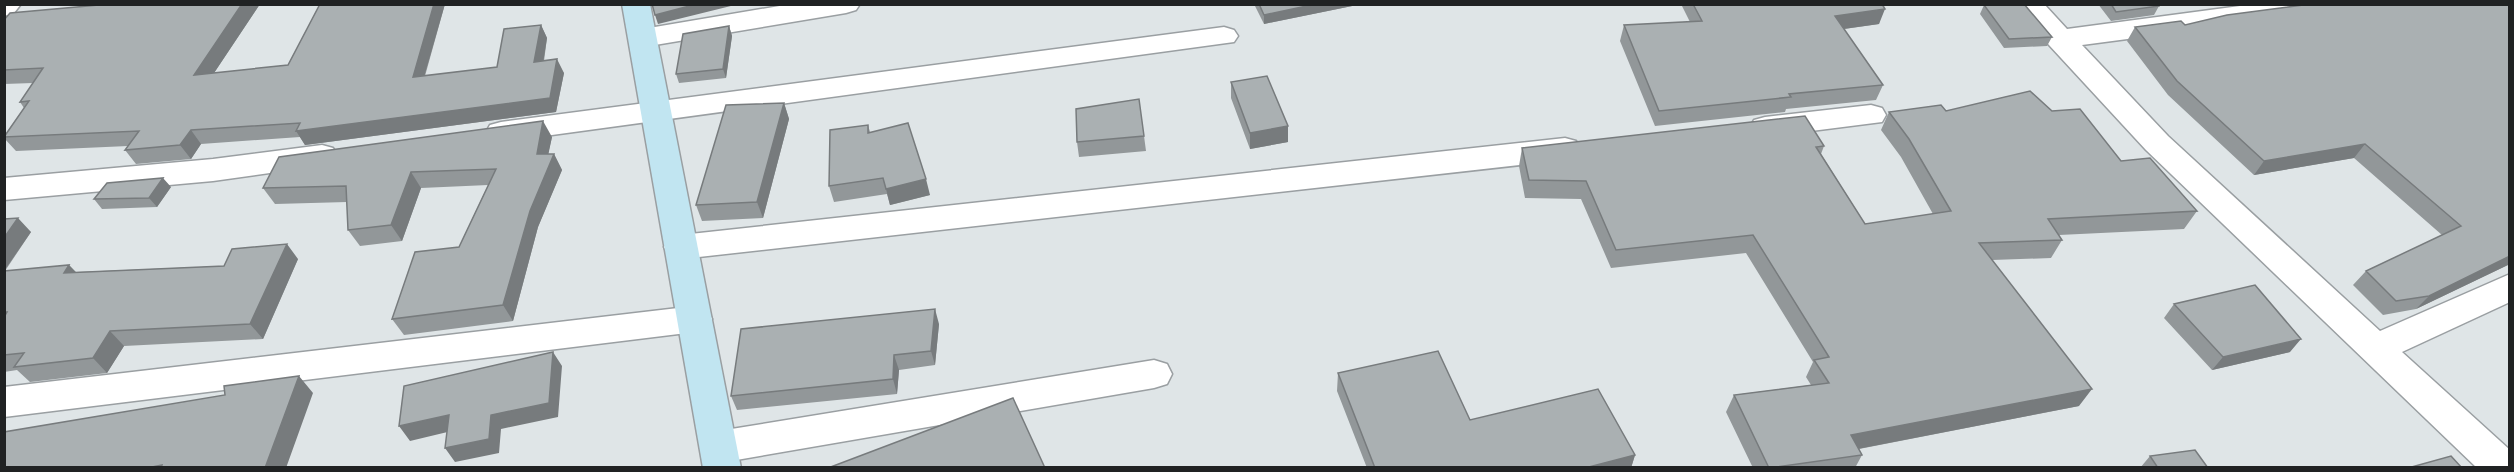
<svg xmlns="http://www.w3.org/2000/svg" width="2514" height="472" font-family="Signika,sans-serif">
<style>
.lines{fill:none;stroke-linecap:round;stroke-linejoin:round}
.street-casing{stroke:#9a9fa2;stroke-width:3}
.secondary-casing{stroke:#9a9fa2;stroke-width:3}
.street{fill:#fff;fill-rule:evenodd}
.secondary{fill:#c1e5f1;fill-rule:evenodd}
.wall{fill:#929799}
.shaded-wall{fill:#777b7d}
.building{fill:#aab0b2;stroke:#777b7d;stroke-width:1.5}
</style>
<rect width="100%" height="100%" fill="#dfe5e7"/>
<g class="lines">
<!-- street casing -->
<g class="street-casing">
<path id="street" d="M4 4H21L14 13 4 16Z
M791 4H860L856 10 846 13 643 47 633 44 629 38 633 32 643 29Z
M2014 4H2044L2067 29 2255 4H2339L2335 10 2325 13 2082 45 2168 136 2380 331 2510 274V302L2402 352 2510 450V468H2477L2146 150 2049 45Z
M1224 27 1234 30 1238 36 1234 42 501 142 490 139 486 132 490 125 501 122Z
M1871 105 1882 108 1886 115 1882 122 1765 137 1754 134 1750 127 1754 120 1765 117Z
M1565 138 1576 141 1581 149 1576 157 1565 160 681 259 669 256 664 247 669 238 681 235Z
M322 145 333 148 338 156 333 164 213 181 4 200V178L213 159Z
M695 306 707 309 712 319 707 329 695 332 4 417V387Z
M1154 360 1167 364 1172 374 1167 384 1154 388 719 463 706 458 700 447 706 436 719 431Z"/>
</g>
<!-- secondary casing -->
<g class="secondary-casing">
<path id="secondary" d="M622 4H650L741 468H703Z"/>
</g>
<!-- street -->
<use href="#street" class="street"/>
<!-- secondary -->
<use href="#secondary" class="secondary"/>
</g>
<!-- wall -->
<path class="wall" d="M110 4H260L214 73 288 65 320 4H445L425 76 497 67 541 25 547 38 544 61 564 73 556 112 305 145 300 137 201 144 191 159 136 164 125 150 128 146 16 151 4 138V136L24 108 20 102 33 83 4 84V20Z
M1254 4H1362L1264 24Z
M1681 4H1882L1879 24 1844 29 1883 85 1876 100 1786 109 1785 112 1655 126 1620 41 1624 25 1690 22Z
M2098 4H2158L2159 6 2154 15 2111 21Z
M2311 4 2510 264 2416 309 2383 315 2353 285 2366 271 2442 235 2354 158 2254 175 2168 95 2127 41 2135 27 2185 25Z
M1984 5 2052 37 2047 46 2004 48 1980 14Z
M729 26 732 36 726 78 679 83 676 74Z
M1231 82 1288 126V142L1250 149 1231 98Z
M784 103 789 119 763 218 702 221 696 205Z
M1946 111H2052L2121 161 2197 211 2184 229 2059 235 2062 240 2051 258 1992 260 2079 406 1859 449 1862 455 1855 468H1753L1726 412 1734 395 1811 385 1806 377 1813 362 1746 253 1611 268 1581 199 1525 198 1519 166 1522 148 1824 146 1821 154 1865 224 1933 214 1901 157 1881 130 1889 112Z
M868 125 870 132 930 195 890 205 887 194 834 202 829 186Z
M1144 136 1146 151 1079 157 1077 142Z
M552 137 548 154H554L562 170 538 227 513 321 404 335 392 319 459 247 488 185 421 188 402 241 360 246 348 230 347 202 275 204 263 188Z
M171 187 157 207 102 209 94 199Z
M4 219 31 232 5 271 69 265 76 272 224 266 298 259 263 339 124 346 107 373 30 382 17 370 4 372Z
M2174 304 2290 352 2212 370 2164 318Z
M939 324 935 365 899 370 897 394 737 410 731 396Z
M1338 373 1470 420 1635 455 1631 468H1367L1337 391Z
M2150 456 2208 468H2140Z"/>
<!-- shaded-wall -->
<path class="shaded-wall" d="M242 4H260L204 88 194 75Z
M434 4H445L420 91 413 77Z
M697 4H739L658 24 655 15Z
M1316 4H1362L1264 24V15Z
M1885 9 1879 24 1829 31 1835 16Z
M541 25 547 38 541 76 534 62Z
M729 26 732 36 726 78 723 69Z
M557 59 564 73 556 112 305 145 296 131Z
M784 103 789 119 763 218 757 202Z
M543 121 552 137 545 170 537 154Z
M1288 126V142L1250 149V133Z
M191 130 201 144 191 159 180 145Z
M2365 144 2354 158 2254 175 2264 161Z
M554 154 562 170 538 227 513 321 503 305 530 211Z
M411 172 421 188 402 241 391 225Z
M163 178 171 187 157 207 149 198Z
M926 179 930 195 890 205 886 189Z
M18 218 31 232 4 271V238Z
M287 244 298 259 263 339 250 324Z
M2510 256V264L2416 309 2429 296Z
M69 265 83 280 64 273Z
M935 309 939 324 935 365 931 351Z
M110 331 124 346 107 373 93 358Z
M2301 339 2290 352 2212 370 2223 357Z
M553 352 562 366 558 417 501 429 499 453 455 462 445 448Z
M894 355 899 370 897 394 893 379Z
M299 376 313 393 286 468H265Z
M2092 389 2079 406 1842 452 1851 435Z
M449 415 460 429 410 441 399 426Z
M1635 455 1631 468H1585Z"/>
<!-- building -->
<path class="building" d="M110 4H242L194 75 288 65 320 4H434L413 77 497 67 504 29 541 25 534 62 557 59 550 98 296 131 300 123 191 130 180 145 125 150 139 131 4 137 29 101 20 102 43 68 4 70V20L10 13Z
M652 4H697L655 15Z
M1259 4H1316L1264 15Z
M1693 4H1882L1885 9 1835 16 1883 85 1789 94 1791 97 1659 111 1624 25 1702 21Z
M2024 4 2052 37 2009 39 1984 5Z
M2111 4H2158L2159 6 2116 12Z
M2311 4H2510V256L2429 296 2396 301 2366 271 2461 226 2365 144 2264 161 2177 81 2135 27 2181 21 2185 25 2227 15Z
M729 26 723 69 676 74 683 34Z
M1267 76 1288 126 1250 133 1231 82Z
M2030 91 2052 111 2080 109 2121 161 2150 158 2197 211 2048 219 2062 240 1979 243 2092 389 1851 435 1862 455 1769 468 1734 395 1829 383 1814 360 1829 357 1753 235 1616 250 1586 181 1529 180 1522 148 1805 116 1824 146 1816 147 1865 224 1951 211 1909 139 1889 112 1941 105 1946 111Z
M1139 99 1144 136 1077 142 1076 109Z
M784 103 757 202 696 205 726 105Z
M543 121 537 154H554L530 211 503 305 392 319 415 252 459 247 496 169 411 172 391 225 348 230 346 186 263 188 279 157Z
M908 123 926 179 886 189 883 178 829 186 830 130 868 125V133Z
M163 178 149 198 94 199 107 183Z
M18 218 4 238V219Z
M287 244 250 324 110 331 93 358 14 367 24 353 4 355V317L7 312H4V271L69 265 64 273 224 266 232 249Z
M2255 285 2301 339 2223 357 2174 304Z
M935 309 931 351 894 355 893 379 731 396 741 329Z
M1438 351 1470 420 1598 389 1635 455 1585 468H1375L1338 373Z
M553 352 549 403 491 415 489 439 445 448 449 415 399 426 404 386Z
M299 376 265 468H161L162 465 147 468H4V432L225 395 224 386Z
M1013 398 1045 468H828Z
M2195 450 2208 468H2158L2150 456Z
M2451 456 2462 468H2408Z"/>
<!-- border -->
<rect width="2514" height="472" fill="none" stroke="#202223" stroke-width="12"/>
</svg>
